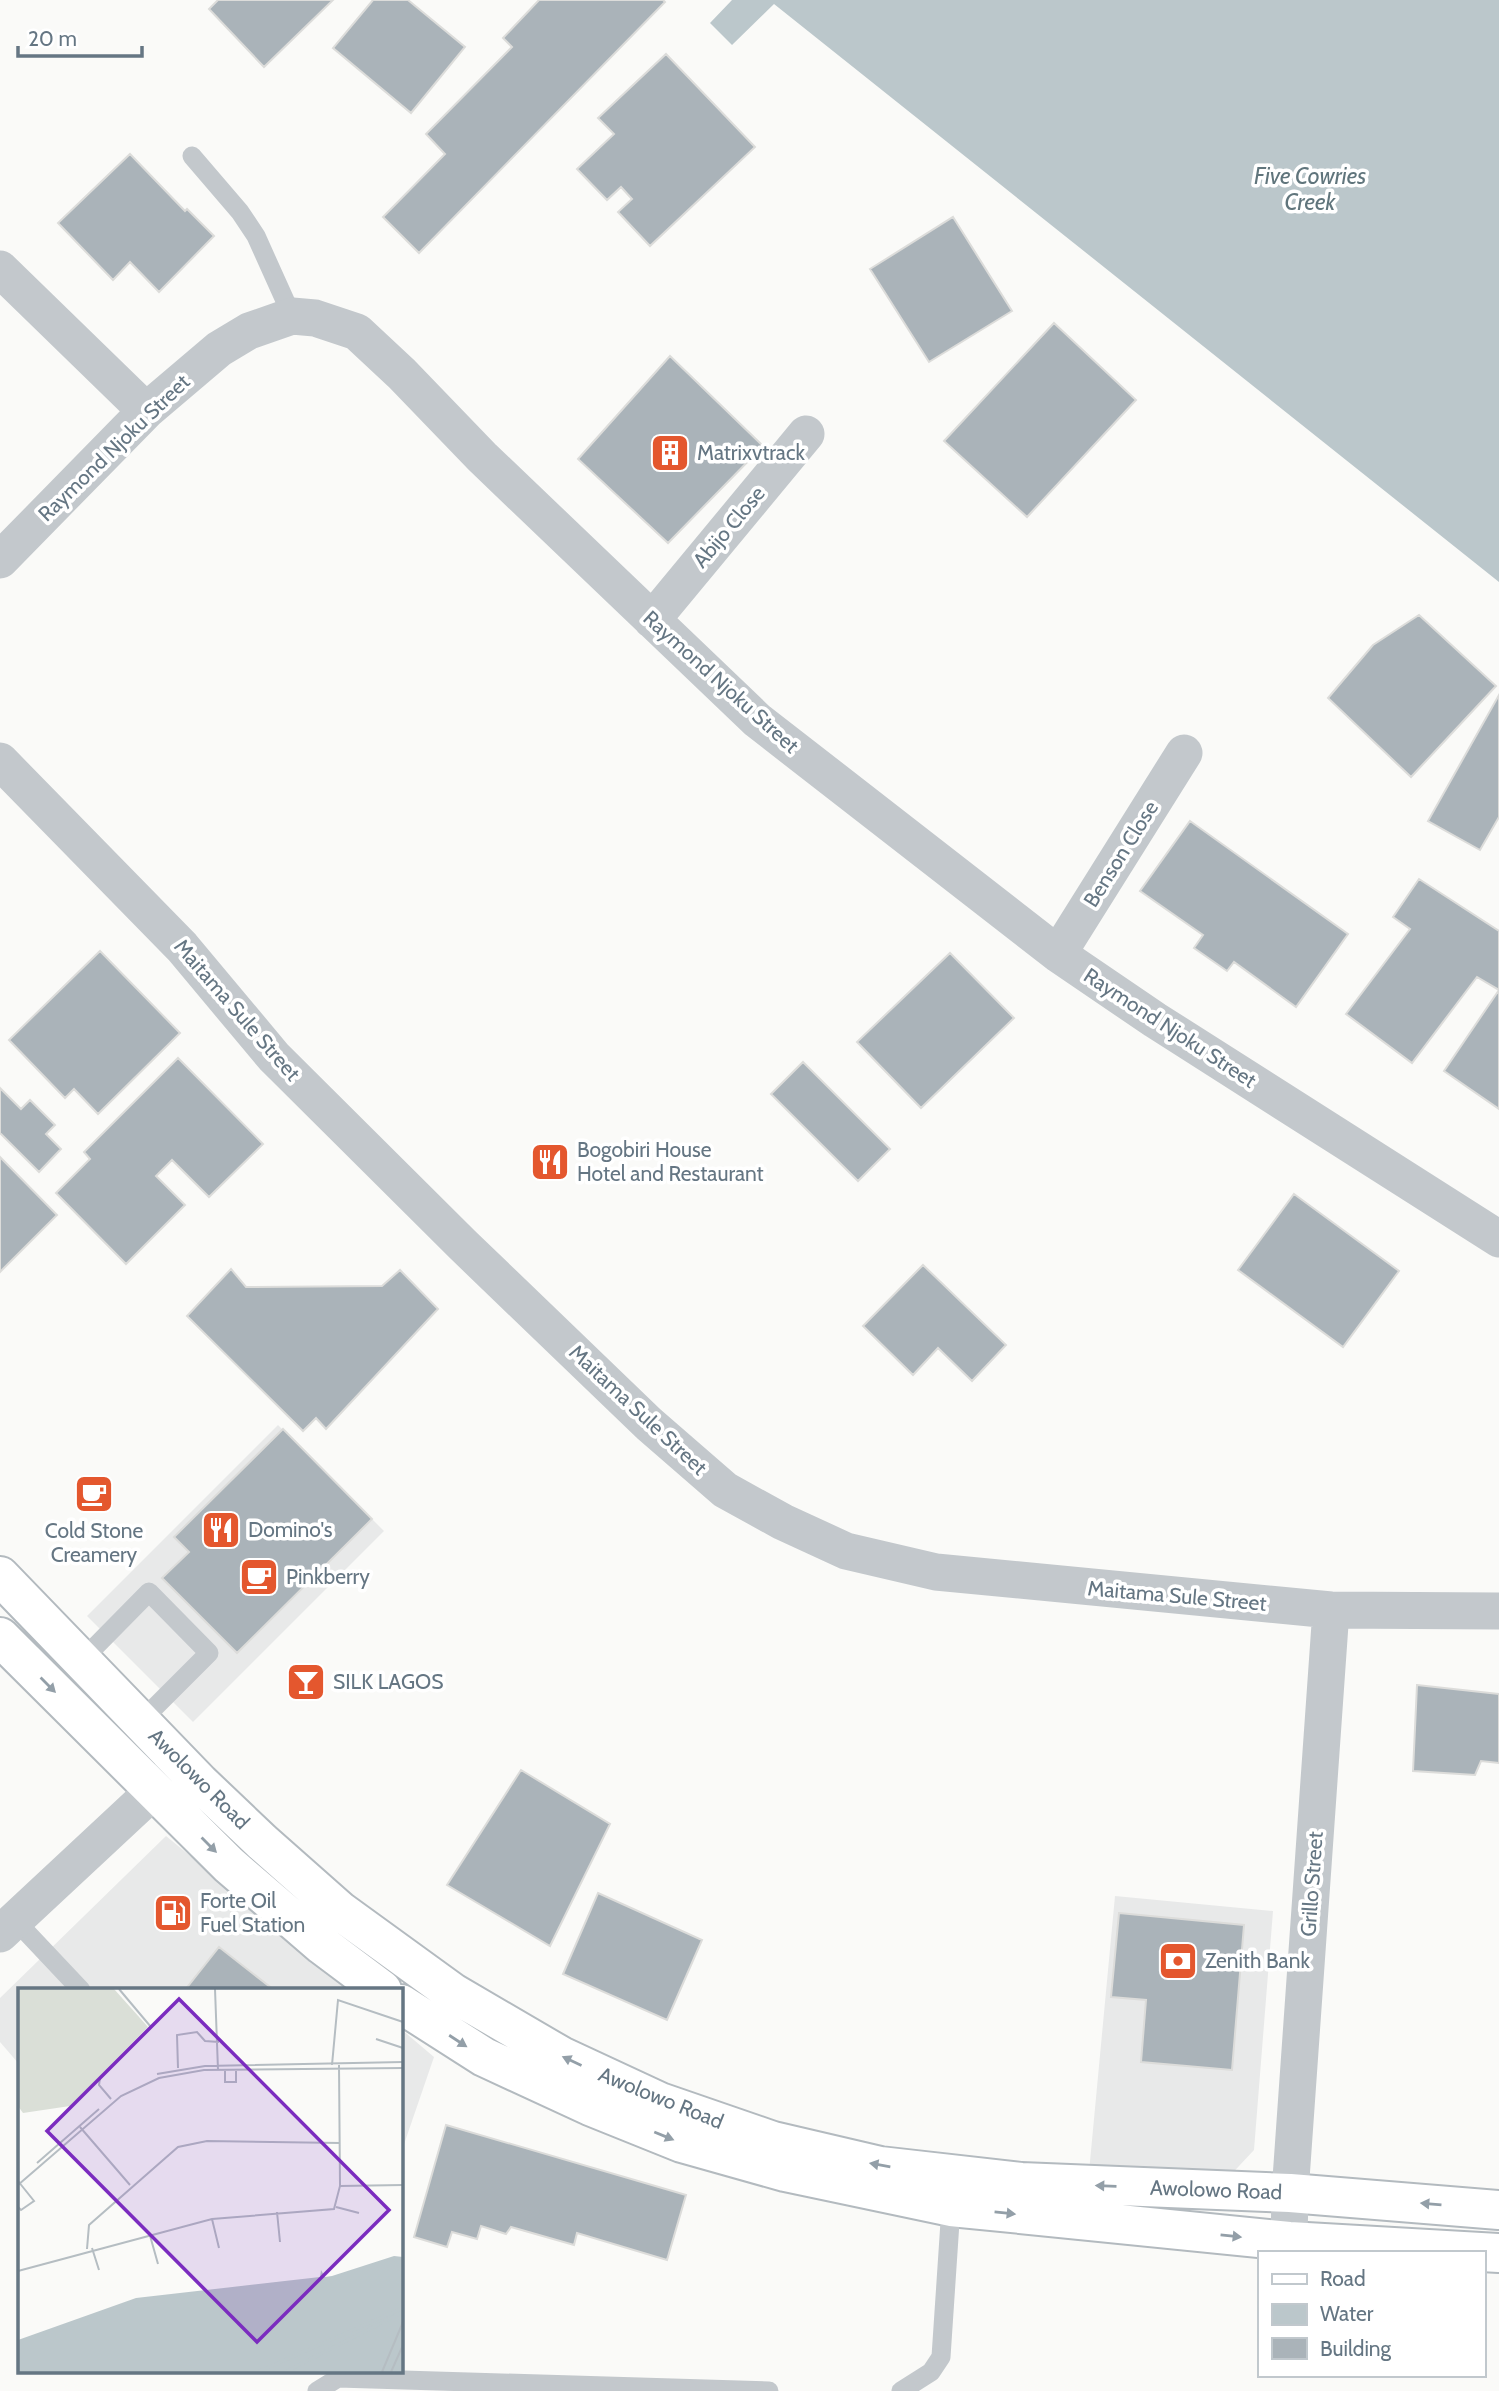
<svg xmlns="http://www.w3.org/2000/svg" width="1499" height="2391" font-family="Cabin,sans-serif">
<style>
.built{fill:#e8e9e9}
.water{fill:#bbc7cb}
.building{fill:#aab3b9;stroke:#dcdcda;stroke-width:2}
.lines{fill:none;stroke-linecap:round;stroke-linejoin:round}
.secondary-casing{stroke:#b3babf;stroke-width:42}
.lane{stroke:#c3c8cc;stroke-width:19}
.street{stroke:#c3c8cc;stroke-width:37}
.secondary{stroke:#fff;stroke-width:38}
.oneway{fill:#939fa8}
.labels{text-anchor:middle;stroke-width:7;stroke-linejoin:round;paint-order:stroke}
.street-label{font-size:21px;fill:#657683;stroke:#fff}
.poi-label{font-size:21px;fill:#657683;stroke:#fff;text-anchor:start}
.water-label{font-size:23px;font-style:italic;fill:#60757c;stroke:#fff}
.inset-river{fill:none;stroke:#bbc7cb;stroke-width:3.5}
.inset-road{fill:none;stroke:#b5bdc2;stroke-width:2}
.view{fill:#7b2cbf;fill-opacity:0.15;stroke:#7b2cbf;stroke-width:3.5}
.inset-edge{fill:none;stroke:#657683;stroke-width:3.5}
</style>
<rect width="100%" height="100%" fill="#fafaf8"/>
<!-- built -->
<path class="built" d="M278 1425 384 1531 193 1722 87 1616Z
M166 1836 353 1990H19V2064L0 2042V1998Z
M1115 1896 1273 1911 1254 2150 1225 2181 1089 2172Z
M401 2029 434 2057 401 2153Z"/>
<!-- water -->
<path class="water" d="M732 0H1499V582L774 4 732 45 710 23Z"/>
<!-- building -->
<path class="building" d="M218 0H333L264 67 209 9Z
M373 0H408L465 47 411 113 333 48Z
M539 0H663L665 2 419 253 383 217 445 154 426 134 512 47 503 38Z
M666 54 755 147 650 246 618 212 632 199 621 187 607 200 577 169 614 134 598 118Z
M130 154 185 211 187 209 214 236 159 292 130 262 113 280 58 223Z
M953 217 1012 311 929 362 870 269Z
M1054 323 1136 400 1027 517 944 441Z
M670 356 763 446 668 543 578 459Z
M1419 615 1496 686 1411 777 1328 698 1373 645Z
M1499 695V817L1480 850 1428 821Z
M1190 821 1348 934 1296 1007 1234 962 1227 971 1194 948 1203 935 1140 891Z
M1419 879 1499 931V990L1477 977 1412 1063 1346 1014 1410 929 1393 917Z
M100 951 180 1033 98 1114 74 1089 65 1098 9 1040Z
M950 953 1014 1018 921 1108 857 1042Z
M1499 990V1109L1444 1071Z
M178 1058 263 1144 209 1197 172 1160 156 1176 185 1205 126 1264 56 1193 90 1159 84 1152Z
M803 1062 890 1149 858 1181 771 1094Z
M0 1088 21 1109 30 1100 55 1125 46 1134 61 1149 39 1172 0 1133Z
M0 1157 57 1215 0 1272Z
M1294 1194 1399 1271 1343 1347 1238 1270Z
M923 1265 1006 1345 972 1381 938 1348 913 1375 863 1326Z
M231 1269 246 1287 382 1286 400 1270 438 1309 326 1429 316 1418 303 1431 187 1316Z
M283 1429 372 1519 237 1653 162 1578 189 1552 174 1537Z
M1417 1685 1499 1694V1763L1481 1761 1475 1775 1413 1771Z
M521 1770 610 1824 550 1946 447 1885Z
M598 1893 702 1940 667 2020 563 1974Z
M1119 1913 1244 1925 1232 2070 1141 2062 1146 2000 1111 1997Z
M219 1947 274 1990H185Z
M446 2125 686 2195 667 2260 577 2233 574 2245 511 2227 506 2234 481 2226 477 2239 452 2232 447 2247 414 2237Z"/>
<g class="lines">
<!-- secondary casing -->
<g class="secondary-casing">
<path id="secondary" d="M0 1576 200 1783 262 1842 340 1911 453 1993 561 2056 660 2102 773 2141 880 2166 1021 2182 1290 2193 1499 2210
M0 1637 229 1865 322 1945 382 1990
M401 2004 484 2057 590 2106 682 2143 785 2172 951 2207 1289 2241 1499 2253"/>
</g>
<!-- lane -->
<path class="lane" d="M192 156 240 212 256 236 292 316
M83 1659 149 1592 209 1653 141 1721
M15 1920 81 1990
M317 2391 338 2378 769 2391
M901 2391 931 2372 941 2357 951 2207"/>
<!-- street -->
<path class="street" d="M0 269 146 411
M0 560 146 411 219 349 249 331 292 316 315 318 357 332 402 374 482 457 757 720 1058 954 1155 1020 1499 1239
M652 620 806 434
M0 761 182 947 274 1057 463 1245 649 1424 725 1490 783 1522 846 1551 936 1572 1331 1610 1499 1611
M1058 954 1184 753
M0 1934 176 1770
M1289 2241 1290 2193 1331 1610"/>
<!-- secondary -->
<use href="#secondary" class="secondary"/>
</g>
<!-- one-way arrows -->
<defs><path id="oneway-solid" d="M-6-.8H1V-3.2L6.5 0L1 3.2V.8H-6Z" transform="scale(1.75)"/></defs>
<g class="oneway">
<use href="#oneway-solid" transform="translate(48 1685) rotate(45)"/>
<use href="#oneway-solid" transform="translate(209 1845) rotate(45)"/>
<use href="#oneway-solid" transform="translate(458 2041) rotate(33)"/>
<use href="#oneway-solid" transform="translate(572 2061) rotate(-155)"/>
<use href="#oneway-solid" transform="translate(664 2136) rotate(22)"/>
<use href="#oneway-solid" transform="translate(880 2165) rotate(-170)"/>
<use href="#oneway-solid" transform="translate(1106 2186) rotate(-178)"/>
<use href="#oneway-solid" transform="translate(1431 2204) rotate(-175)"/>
<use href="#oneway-solid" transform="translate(1005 2213) rotate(6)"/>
<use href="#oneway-solid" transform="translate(1231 2236) rotate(6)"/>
</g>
<!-- icons -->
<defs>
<g id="building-square" transform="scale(2.0125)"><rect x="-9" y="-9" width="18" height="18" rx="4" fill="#e4572e" stroke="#fff"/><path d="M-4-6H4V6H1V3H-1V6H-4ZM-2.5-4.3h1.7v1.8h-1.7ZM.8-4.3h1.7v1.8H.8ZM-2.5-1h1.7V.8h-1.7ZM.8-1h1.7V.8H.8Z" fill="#fff"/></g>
<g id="restaurant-square" transform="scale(2.0125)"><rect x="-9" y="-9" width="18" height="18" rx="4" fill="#e4572e" stroke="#fff"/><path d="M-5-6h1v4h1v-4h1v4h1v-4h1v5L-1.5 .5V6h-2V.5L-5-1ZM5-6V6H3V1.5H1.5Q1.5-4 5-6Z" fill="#fff"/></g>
<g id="cafe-square" transform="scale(2.0125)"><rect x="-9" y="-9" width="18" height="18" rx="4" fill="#e4572e" stroke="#fff"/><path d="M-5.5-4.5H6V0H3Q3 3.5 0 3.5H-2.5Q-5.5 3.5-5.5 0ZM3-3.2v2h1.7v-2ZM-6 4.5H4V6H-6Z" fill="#fff"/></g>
<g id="bar-square" transform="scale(2.0125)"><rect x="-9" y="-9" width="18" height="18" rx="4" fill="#e4572e" stroke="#fff"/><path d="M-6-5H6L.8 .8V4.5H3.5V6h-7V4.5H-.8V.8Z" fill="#fff"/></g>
<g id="fuel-square" transform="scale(2.0125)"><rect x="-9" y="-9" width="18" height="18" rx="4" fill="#e4572e" stroke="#fff"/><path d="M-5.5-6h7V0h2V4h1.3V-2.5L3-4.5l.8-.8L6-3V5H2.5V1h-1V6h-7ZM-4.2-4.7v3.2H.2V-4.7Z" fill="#fff"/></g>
<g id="bank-square" transform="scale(2.0125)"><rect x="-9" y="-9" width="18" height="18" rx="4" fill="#e4572e" stroke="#fff"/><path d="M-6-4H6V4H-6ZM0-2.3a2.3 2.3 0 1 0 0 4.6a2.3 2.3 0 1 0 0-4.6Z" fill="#fff"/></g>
</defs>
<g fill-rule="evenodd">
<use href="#building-square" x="670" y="453"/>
<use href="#restaurant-square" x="550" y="1162"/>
<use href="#cafe-square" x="94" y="1494"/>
<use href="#restaurant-square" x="221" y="1530"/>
<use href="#cafe-square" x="259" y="1577"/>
<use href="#bar-square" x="306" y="1682"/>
<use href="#fuel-square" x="173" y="1913"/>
<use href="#bank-square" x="1178" y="1961"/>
</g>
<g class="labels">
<!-- street labels -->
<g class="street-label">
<text transform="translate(114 448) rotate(-44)" y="7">Raymond Njoku Street</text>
<text transform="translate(729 527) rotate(-50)" y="7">Abijo Close</text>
<text transform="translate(721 682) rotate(42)" y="7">Raymond Njoku Street</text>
<text transform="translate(1121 854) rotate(-58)" y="7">Benson Close</text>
<text transform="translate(237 1010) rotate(49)" y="7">Maitama Sule Street</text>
<text transform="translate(1170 1028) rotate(33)" y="7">Raymond Njoku Street</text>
<text transform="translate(638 1410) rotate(43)" y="7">Maitama Sule Street</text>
<text transform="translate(1177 1596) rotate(5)" y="7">Maitama Sule Street</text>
<text transform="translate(199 1779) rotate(45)" y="7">Awolowo Road</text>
<text transform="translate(1312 1884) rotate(-86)" y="7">Grillo Street</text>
<text transform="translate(661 2098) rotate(22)" y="7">Awolowo Road</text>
<text transform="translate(1216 2190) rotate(2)" y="7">Awolowo Road</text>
</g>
<!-- poi labels -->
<g class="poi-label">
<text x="697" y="460">Matrixvtrack</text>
<text x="577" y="1157">Bogobiri House<tspan x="577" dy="24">Hotel and Restaurant</tspan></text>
<text x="248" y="1537">Domino's</text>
<text x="94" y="1538" text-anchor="middle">Cold Stone<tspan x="94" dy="24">Creamery</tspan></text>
<text x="286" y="1584">Pinkberry</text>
<text x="333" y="1689">SILK LAGOS</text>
<text x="200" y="1908">Forte Oil<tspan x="200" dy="24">Fuel Station</tspan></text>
<text x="1205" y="1968">Zenith Bank</text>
</g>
<!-- water labels -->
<g class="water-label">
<text x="1310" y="184">Five Cowries<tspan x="1310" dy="26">Creek</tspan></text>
</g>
</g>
<!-- overview -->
<g transform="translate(18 1988)">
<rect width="385" height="385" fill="#fafaf8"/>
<path d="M0 1H96L130 39 52 118 5 125 0 118Z" fill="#dadfd7"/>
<path d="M376 268 385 269V384H0V352L118 310 302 289 303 282 307 289 314 288Z" fill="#bbc7cb"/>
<path class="inset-river" d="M240 384 385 320M267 384 385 324"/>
<path class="inset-road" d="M197 1 200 82M358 51 385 60M314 77 320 12 385 34M160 80 159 47 179 44 187 53 201 54M207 83V94H218V83M139 86 187 78 385 74M93 111 81 97 82 90 133 39 101 1M62 139 112 197M19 175 81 121M0 193 16 213 3 222 0 219M0 197 103 108 141 90 186 82 385 80M322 198 385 197M318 219 341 225M259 224 262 254M194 231 201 260M131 244 140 276M74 260 81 282M69 261 71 237 160 159 189 153 322 155M0 283 194 231 316 221 322 198 321 77M364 384 385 334M373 384 385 357"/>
<path class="view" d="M161 11 371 222 239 354 29 143Z"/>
<rect width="385" height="385" class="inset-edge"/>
</g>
<!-- legend -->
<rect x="1258" y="2251" width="228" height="126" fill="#ffffff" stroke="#c1c8cd" stroke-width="2"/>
<rect x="1272" y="2274" width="35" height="10" fill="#ffffff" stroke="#c1c8cd" stroke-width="2"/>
<text x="1320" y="2286" font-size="21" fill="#657683">Road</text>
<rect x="1272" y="2304" width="35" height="21" fill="#bbc7cb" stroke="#c1c8cd" stroke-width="2"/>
<text x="1320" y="2321" font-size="21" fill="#657683">Water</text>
<rect x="1272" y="2338" width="35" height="21" fill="#aab3b9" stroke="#c1c8cd" stroke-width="2"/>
<text x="1320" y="2356" font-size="21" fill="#657683">Building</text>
<!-- scale -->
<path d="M18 46v10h124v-10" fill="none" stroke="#657683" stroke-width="3.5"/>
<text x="28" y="46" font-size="21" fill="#657683" stroke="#ffffff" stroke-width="5" paint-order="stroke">20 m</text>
</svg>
